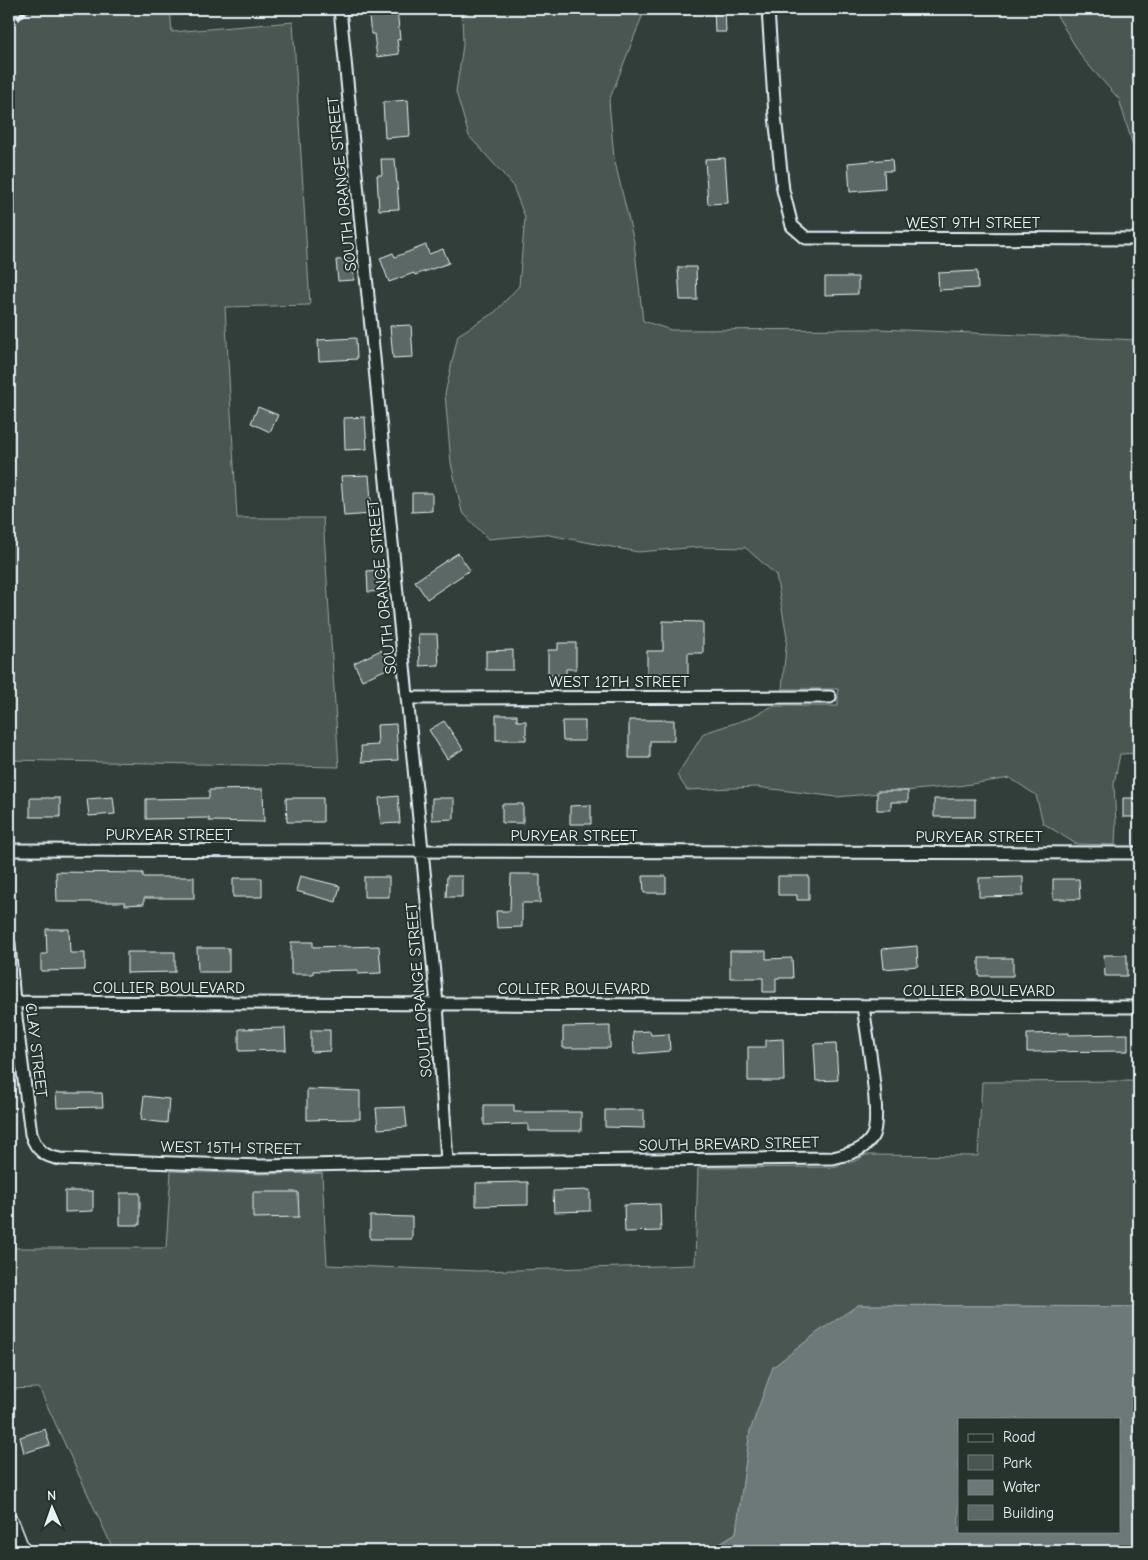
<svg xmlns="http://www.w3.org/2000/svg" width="1148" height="1560" font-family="'Comic Neue',sans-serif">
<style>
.green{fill:#495651;stroke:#98a4a4}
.water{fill:#6d7978;stroke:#9ea9ab;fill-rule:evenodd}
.building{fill:#5c6865;stroke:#e8f1f8}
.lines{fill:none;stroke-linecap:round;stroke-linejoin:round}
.minor-casing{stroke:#e8f1f8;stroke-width:15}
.primary-casing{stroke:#e8f1f8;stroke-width:22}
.minor{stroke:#26332d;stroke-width:11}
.primary{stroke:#26332d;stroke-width:19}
.rail-casing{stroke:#e8f1f8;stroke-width:5.5}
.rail{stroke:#26332d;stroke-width:4;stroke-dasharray:11;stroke-linecap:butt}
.labels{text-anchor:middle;stroke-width:4;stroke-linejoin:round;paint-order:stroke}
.street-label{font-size:16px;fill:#e8f1f8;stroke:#26332d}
</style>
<rect width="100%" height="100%" fill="#323e39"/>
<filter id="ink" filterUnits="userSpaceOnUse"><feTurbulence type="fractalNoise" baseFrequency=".02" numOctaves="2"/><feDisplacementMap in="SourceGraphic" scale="10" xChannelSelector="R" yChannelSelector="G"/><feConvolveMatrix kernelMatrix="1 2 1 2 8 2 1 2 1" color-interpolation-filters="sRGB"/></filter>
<g filter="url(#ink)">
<!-- green -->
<path class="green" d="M9 9H170L172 32 293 22 310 305 225 307 237 518H323L339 767 9 760Z
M462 9H645L609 101 614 158 634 242 643 321 671 330 879 329 1139 340V753L1120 754 1114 784 1116 824 1115 845 1076 844 1043 823 1036 795 1010 778 958 786 837 797 756 787 687 790 677 775 704 733 747 719 773 706H838V689H782L787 637 776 575 746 548 700 547 638 552 544 534 488 539 462 512 451 463 445 394 458 335 495 312 519 286 525 217 512 184 469 136 456 92 463 45Z
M1057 9H1139V166L1119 99 1083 59 1056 14Z
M1139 1081V1307L858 1305 750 1431 736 1533 707 1551H114L39 1388 9 1389V1248H166L171 1171 260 1174 322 1173 327 1265 478 1271 695 1265 698 1168 833 1167 858 1160 865 1155 978 1156 982 1082Z"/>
<!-- water -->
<path class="water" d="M858 1305 1139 1307V1551H707L736 1533 750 1431 773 1367 818 1332ZM959 1419H1119V1531H959Z"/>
<!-- building -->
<path class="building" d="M368 9H397L400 39 397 40 399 54 377 57 374 34H371Z
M714 9H725L726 32H715Z
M408 100 410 136 385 138 383 102Z
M725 158 728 203 708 204 705 159Z
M381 159H395L399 209 379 210 377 175H382Z
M892 159 893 171H884L885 189 850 192 848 163Z
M426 245 429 254 443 249 449 263 415 275 414 273 389 282 380 258 393 253 395 257Z
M353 259 354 280 338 281 336 260Z
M678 267H696L697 300H680Z
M977 271 978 288 939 290 938 273Z
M825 277H858V294L825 295Z
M411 325 413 357 393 358 390 326Z
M356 338 357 359 319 361 318 340Z
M258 407 278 415 270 432 251 423Z
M365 417 367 449 345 450 344 418Z
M369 475 372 514 344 516 341 476Z
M412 493H432V511L412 512Z
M458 553 470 570 427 599 415 581Z
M381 570 383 591 368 592 367 571Z
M663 621 703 622V653H688V677L647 676V651H663Z
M418 634H437L439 665 420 666Z
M558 643H576V669H566V675H548V650H558Z
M381 650 389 668 362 680 354 663Z
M513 650V670H486V651Z
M496 715H517V721H526V740H496Z
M629 720H674V741H650V758H629Z
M444 721 463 749 447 759 429 730Z
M562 721H585V741H563Z
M396 724 398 760 362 762 361 746 378 745 377 725Z
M263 789 264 822 209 821V818L146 819V799L209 798V790Z
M877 791H908V802H891V810H877Z
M398 796 400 823 381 824 379 798Z
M113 797 115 814 89 816 87 799Z
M30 798H60V817H30Z
M286 798H323V822H287Z
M432 798H454V819L432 820Z
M1123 798H1139V817H1123Z
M934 799H975V817H934Z
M502 804H523V823H502Z
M591 805V824H570V806Z
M56 872 143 873V877H194V898H144V904L125 905V902H57Z
M511 874H540V903H522V927L497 928 496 911H510Z
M300 876 340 886 336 902 296 891Z
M447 876H462V897H446Z
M643 876H666V893H644Z
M778 876H809V900H797V895H778Z
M364 877H389V897H364Z
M1023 877V896L979 897V878Z
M233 878H262V897H233Z
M1053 879H1079L1080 899H1053Z
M46 929H69L70 953H85V970L41 971V954H47Z
M291 942H313V947L346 946V947L379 946 381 973 358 974V970L313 971V974H291Z
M917 946 918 966 884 969 882 949Z
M197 948H229V972H198Z
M730 951H766V959L792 958 793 978H776V992H763V978H730Z
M127 952H175V972L127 973Z
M1104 955H1127V976H1105Z
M979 958H1013V976H979Z
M610 1026V1048H563V1027Z
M285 1028 286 1050 239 1051V1029Z
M311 1030H330V1051L311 1052Z
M650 1031 651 1035 669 1034 670 1051 634 1054 633 1032Z
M1069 1033V1035L1128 1034V1051L1027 1052V1034Z
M783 1039 784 1081H748V1047H766V1040Z
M836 1043 838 1080 816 1081 814 1044Z
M307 1089 360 1091V1119L307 1120Z
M56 1093H102L103 1107 57 1108Z
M144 1096 169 1099 167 1123 141 1120Z
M484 1105H514V1112H581V1131H528V1124L484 1125Z
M405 1107 407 1127 378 1129 376 1108Z
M605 1110H644V1128L605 1127Z
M528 1182V1205L476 1206V1183Z
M590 1190V1211L554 1212 553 1191Z
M65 1191H93V1211L65 1212Z
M253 1192H298L299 1217 253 1218Z
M120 1193H140V1225H120Z
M660 1204 661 1231 625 1232 624 1205Z
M370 1216 412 1217V1239H370Z
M45 1429 50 1445 24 1453 20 1437Z"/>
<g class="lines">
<!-- minor casing -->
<g class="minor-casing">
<path id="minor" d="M340 9 437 1004 447 1162
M768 9 775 116 783 190 792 226 806 238 1139 239
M408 698 830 697
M9 850 1139 853
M9 944 14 1002 31 1134C36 1150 45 1157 61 1159L260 1166 447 1162 833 1158C848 1154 864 1151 872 1137 883 1120 866 1030 863 1006
M9 1002 1139 1007"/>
</g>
<!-- primary casing -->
<g class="primary-casing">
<path id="primary" d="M9 1523 20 1551"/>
</g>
<!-- minor -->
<use href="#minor" class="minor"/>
<!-- primary -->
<use href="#primary" class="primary"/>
<!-- rail casing -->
<g class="rail-casing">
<path id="rail" d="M9 26 28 9"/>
</g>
<!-- rail -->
<use href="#rail" class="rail"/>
</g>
</g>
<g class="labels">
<!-- street labels -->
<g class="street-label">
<text transform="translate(341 184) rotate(-96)" y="6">SOUTH ORANGE STREET</text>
<text x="973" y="228">WEST 9TH STREET</text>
<text transform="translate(381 587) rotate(-96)" y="6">SOUTH ORANGE STREET</text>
<text x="619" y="687">WEST 12TH STREET</text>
<text x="169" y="840">PURYEAR STREET</text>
<text x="574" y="841">PURYEAR STREET</text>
<text x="979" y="842">PURYEAR STREET</text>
<text x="169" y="993">COLLIER BOULEVARD</text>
<text x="574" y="994">COLLIER BOULEVARD</text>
<text transform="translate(418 990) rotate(-95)" y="6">SOUTH ORANGE STREET</text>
<text x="979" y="996">COLLIER BOULEVARD</text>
<text transform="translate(37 1050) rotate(83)" y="6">CLAY STREET</text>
<text transform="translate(729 1143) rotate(-1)" y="6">SOUTH BREVARD STREET</text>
<text transform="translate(231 1147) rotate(1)" y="6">WEST 15TH STREET</text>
</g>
</g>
<!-- margin -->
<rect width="1148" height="1560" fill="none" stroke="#26332d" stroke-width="30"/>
<rect x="15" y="15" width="1118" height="1530" fill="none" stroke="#e8f1f8" stroke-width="2" filter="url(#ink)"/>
<!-- legend -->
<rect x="958" y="1418" width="162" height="115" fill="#26332d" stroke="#747f7e"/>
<rect x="968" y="1434" width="25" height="8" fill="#26332d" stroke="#747f7e"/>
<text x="1003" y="1442" font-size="15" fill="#e8f1f8">Road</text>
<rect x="968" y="1455" width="25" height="15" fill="#495651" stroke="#747f7e"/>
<text x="1003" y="1468" font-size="15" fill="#e8f1f8">Park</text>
<rect x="968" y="1480" width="25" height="15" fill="#6d7978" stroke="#747f7e"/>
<text x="1003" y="1492" font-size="15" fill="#e8f1f8">Water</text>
<rect x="968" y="1505" width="25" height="15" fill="#5c6865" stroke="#747f7e"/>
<text x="1003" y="1518" font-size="15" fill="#e8f1f8">Building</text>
<!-- north arrow -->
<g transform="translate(52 1508) rotate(358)" stroke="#26332d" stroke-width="4" paint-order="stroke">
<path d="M0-4L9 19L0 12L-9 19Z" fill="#e8f1f8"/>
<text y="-8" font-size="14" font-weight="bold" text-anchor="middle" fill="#e8f1f8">N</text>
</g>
</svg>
